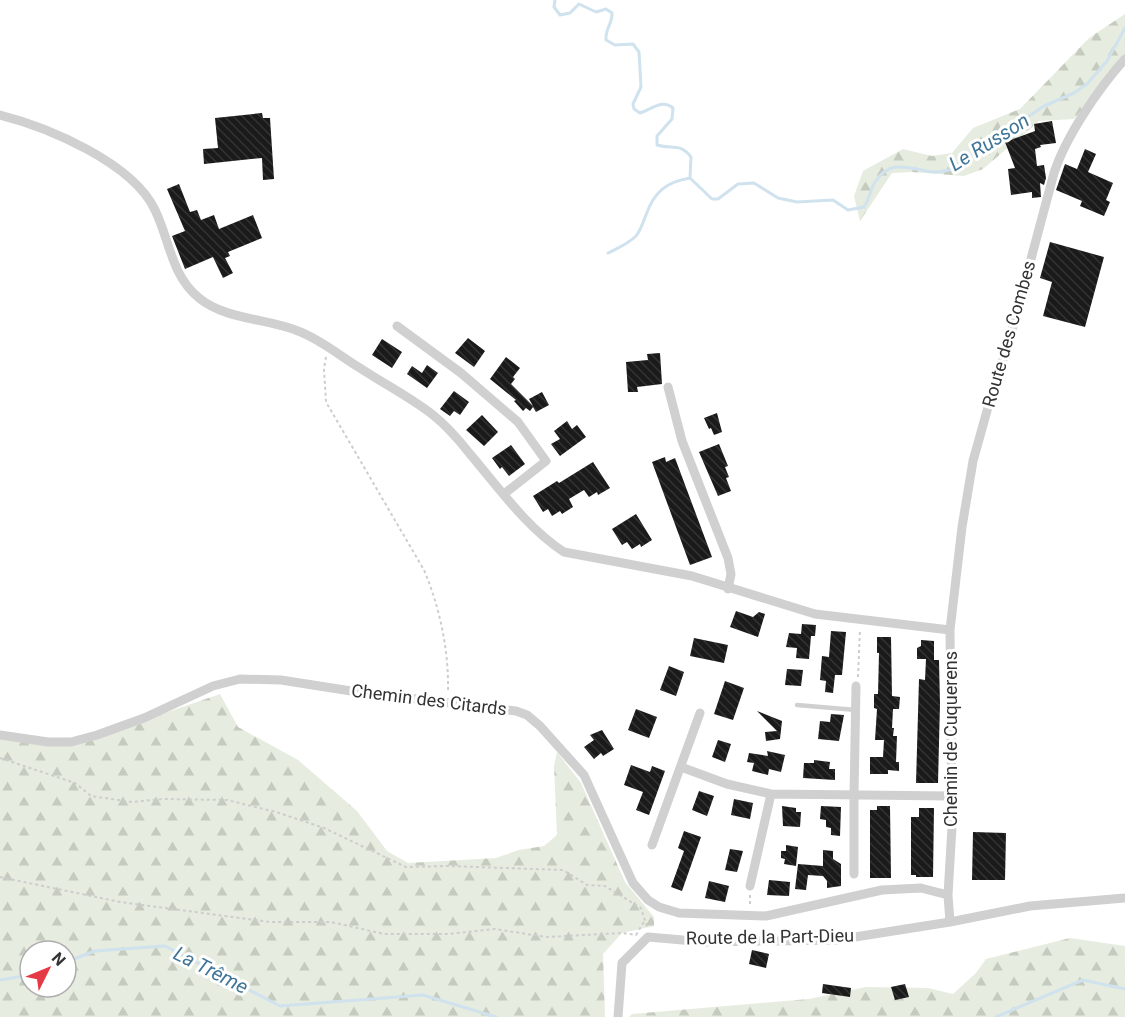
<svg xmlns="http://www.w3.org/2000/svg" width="1125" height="1017" font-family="Roboto,sans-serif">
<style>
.forest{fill:url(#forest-firs);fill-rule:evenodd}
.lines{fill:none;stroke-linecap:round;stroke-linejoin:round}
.stream{stroke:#cfe2ee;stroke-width:3}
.building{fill:url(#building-back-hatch)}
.path{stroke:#cdcdcd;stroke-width:2;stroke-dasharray:3 3;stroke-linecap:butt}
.service{stroke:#d0d0d0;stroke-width:4.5}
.minor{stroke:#d0d0d0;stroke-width:9}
.labels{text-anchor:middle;stroke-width:6;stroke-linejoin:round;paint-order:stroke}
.street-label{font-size:18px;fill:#333;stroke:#fff}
.water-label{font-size:20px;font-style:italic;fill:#3f7597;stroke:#fff}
</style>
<defs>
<pattern id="forest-firs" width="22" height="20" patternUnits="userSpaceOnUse" patternTransform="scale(1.5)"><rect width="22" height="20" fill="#e6ecdf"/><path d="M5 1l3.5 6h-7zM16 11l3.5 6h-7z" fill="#c6cbc0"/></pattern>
<pattern id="building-back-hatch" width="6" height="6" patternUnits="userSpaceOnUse" patternTransform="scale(1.5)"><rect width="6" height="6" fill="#1a1a1a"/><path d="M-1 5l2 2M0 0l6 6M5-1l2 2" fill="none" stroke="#333"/></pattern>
</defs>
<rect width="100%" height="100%" fill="#fff"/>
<!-- forest -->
<path class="forest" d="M1125 14V59L1074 119 1039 121 983 169 964 176 912 172 892 173 860 221 854 196 863 171 903 149 932 156 952 153 973 128 1020 109 1089 38Z
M220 694 238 727 298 760 357 811 387 851 408 863 496 858 519 850 544 846 557 835 554 766 557 752 581 783 625 882 654 917V926L622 933 603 954 605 1017H0V738L81 742ZM30 951H66V987H30Z
M1070 938 1125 946V1017H629L632 1014 809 999 866 987 928 988 953 994 976 973 986 959Z"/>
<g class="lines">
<!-- stream -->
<path class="stream" d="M555 0 554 7 560 15 570 13 579 4 596 12 606 9 612 13C613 23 605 28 606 40L615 45 633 44 639 52 641 87 633 104 634 109 640 113C652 109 662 99 673 108L672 119 657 136V145C672 150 679 142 691 157L690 178
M608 253C618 248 628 244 636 236 641 230 643 222 646 215 654 192 666 182 690 178L712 199H718L738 184 754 183 778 198 797 202 833 200 848 210 864 207C870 199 870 189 875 182 892 156 912 171 935 172 940 172 945 171 949 170L1044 106 1074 93 1087 84 1107 61 1125 28
M66 962 95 951 165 946 280 1006 423 995 496 1017
M0 980 30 975
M996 1017 1083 980 1125 989"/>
</g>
<!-- building -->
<path class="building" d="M262 113 263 118H270L274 179 263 180 262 158 204 164 203 149 218 148 215 118Z
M1052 121 1056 143 1040 145 1041 147 1035 149 1037 166 1044 165 1046 178 1044 185 1040 183 1041 197 1032 198V192L1011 195 1008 169 1015 168 1005 142 1035 131 1034 124Z
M1085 149 1096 154 1088 172 1113 183 1106 200 1110 202 1104 216 1080 206 1082 201 1056 190 1065 164 1077 169Z
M179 184 190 212 197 210 201 220 214 215 219 229 253 215 262 238 228 252 230 256 225 258 233 273 223 278 213 257 185 269 172 236 185 231 167 189Z
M1050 242 1104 257 1085 327 1043 316 1052 282 1040 278Z
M468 338 485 351 474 367 455 353Z
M382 339 402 352 392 368 372 355Z
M660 353 662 384 637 387 638 392H628L626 362 648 360 647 354Z
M506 357 520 368 513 377 515 379 511 384 533 406 529 399 542 392 549 405 536 412 533 407 530 411 526 408 523 411 514 401 516 400 490 379Z
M427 365 438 373 427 388 407 374 412 366 422 373Z
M454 391 469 402 460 415 454 411 450 416 440 409Z
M717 413 722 432 714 435 711 428 709 429 704 418Z
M482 415 498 432 484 446 466 430Z
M567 421 572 429 577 425 586 437 560 456 551 444 560 439 554 431Z
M719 444 728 466 725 467 729 477 726 478 731 491 718 496 699 452Z
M511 445 525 464 509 476 502 467 500 469 492 458Z
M665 457 666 462 675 458 712 557 690 565 652 462Z
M593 462 610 488 598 495 597 492 589 497 584 490 569 499 573 507 562 514 560 511 552 516 548 509 543 512 533 496 557 481 559 483Z
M636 514 652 540 641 547 640 544 632 549 627 542 622 545 612 529Z
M736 611 753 617 759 612 765 614 758 637 730 627Z
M802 624 816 625 815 636H811L809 659 796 658 797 648 786 647 789 633 801 634Z
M831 631 846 632 842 675H835L833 693 825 692 826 681 820 680 822 656 829 657Z
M877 637H891L892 696 900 697 899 709H893L892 728H894L893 736H897L896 762H899V771L888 770V774H870V757H883L884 740H875L877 709 874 708V694H878L879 653H877Z
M694 638 728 645 724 663 690 656Z
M921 640 934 641V660H939L940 704 938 783H916L919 679 925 680 926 659H917V648L921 646Z
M669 666 684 672 676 696 660 690Z
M787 669 803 670 801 686 785 685Z
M725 681 744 688 733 720 714 714Z
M636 709 657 717 649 738 628 730Z
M757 711 782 721 780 739 766 741 765 732 777 731Z
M831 714 844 715 839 741 818 739 820 721 830 722Z
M602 730 614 749 603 756 601 753 594 759 584 747 594 740 590 735Z
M718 740 731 744 725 762 712 757Z
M767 751 785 755 781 772 769 769 768 775 752 771 754 763 747 762 749 753 768 756Z
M814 760 830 762 829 769H835V780L803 778 804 763H814Z
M631 765 650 772 652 766 665 771 649 815 636 810 643 792 624 785Z
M699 791 714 796 707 816 692 810Z
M734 799 753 803 750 819 731 815Z
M782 806 796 808V812H801L800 827 783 826Z
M821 806 841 807 840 836 831 835V828L826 827V820L820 819Z
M877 806H890L891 878H870V810H877Z
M919 808H934L933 877H916V875H911V817H919Z
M684 831 701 837 682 891 671 887 684 851 678 848Z
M973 832 1006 833 1005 880H972Z
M786 845 798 847 796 866 784 864 785 859 781 858V851H786Z
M730 849 743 851 737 872 725 870Z
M823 850 833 851V859L841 864V886L827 888V881L823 876 808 875 806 890 795 889 798 864 823 866Z
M769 880 790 882 789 896 767 895Z
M709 881 729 886 725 902 705 898Z
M752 950 769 954 766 968 749 964Z
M823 984 851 988 850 997 822 993Z
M905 984 909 997 895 1000 891 987Z"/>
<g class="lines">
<!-- path -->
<path class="path" d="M326 357 324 369 326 402 424 570C440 608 449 651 448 693
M858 677 860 629
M0 758 75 783 91 796 132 802 163 799 227 800 276 812 324 828 406 867 448 866 563 870 587 885 605 886 641 908 647 927
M0 877 120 902 270 922H331L384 934H448L495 929 546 937 622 933 637 935
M750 895V907
M636 935 645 920"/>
<!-- service -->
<path class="service" d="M797 705 856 710"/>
<!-- minor -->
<path class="minor" d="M0 115C48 127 133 163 155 210 170 241 171 275 199 298 226 320 266 318 298 331 320 339 340 356 360 368 384 384 410 397 433 415 447 426 459 440 470 454 499 488 527 528 564 552L692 576 815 614 950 630 952 827 948 895
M397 326 461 373 518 422 546 461 504 494
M668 387 682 441 728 558 731 574 728 589
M950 630 962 527 973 461 990 400 1009 341 1054 173C1066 136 1099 88 1125 59
M0 735 48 742H71L97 735 144 718 213 686 240 679 281 680 351 691 516 711 527 715 540 726 584 775 633 883 648 900 659 907 679 913 766 916 882 890 921 888 948 895 950 922
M681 767 727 784 771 794
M652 845 700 713
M854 874V795L856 686
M750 886 771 794 950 796
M618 1017 622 963 648 937 706 942 836 940 950 922 1030 906 1125 898"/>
</g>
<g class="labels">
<!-- street labels -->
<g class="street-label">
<text transform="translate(1009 334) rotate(-74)" y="6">Route des Combes</text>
<text transform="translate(429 700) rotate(7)" y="6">Chemin des Citards</text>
<text transform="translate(951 739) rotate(-90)" y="6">Chemin de Cuquerens</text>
<text transform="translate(770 937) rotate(-1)" y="6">Route de la Part-Dieu</text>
</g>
<!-- water labels -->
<g class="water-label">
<text transform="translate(989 142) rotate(-32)" y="7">Le Russon</text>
<text transform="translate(211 970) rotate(27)" y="7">La Trême</text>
</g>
</g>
<!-- north arrow -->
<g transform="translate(48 969) rotate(47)"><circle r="28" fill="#ffffff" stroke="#adadad" stroke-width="1.5"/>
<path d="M0-4.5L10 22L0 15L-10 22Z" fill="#e63946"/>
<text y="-9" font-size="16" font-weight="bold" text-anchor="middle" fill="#333333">N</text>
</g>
</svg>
